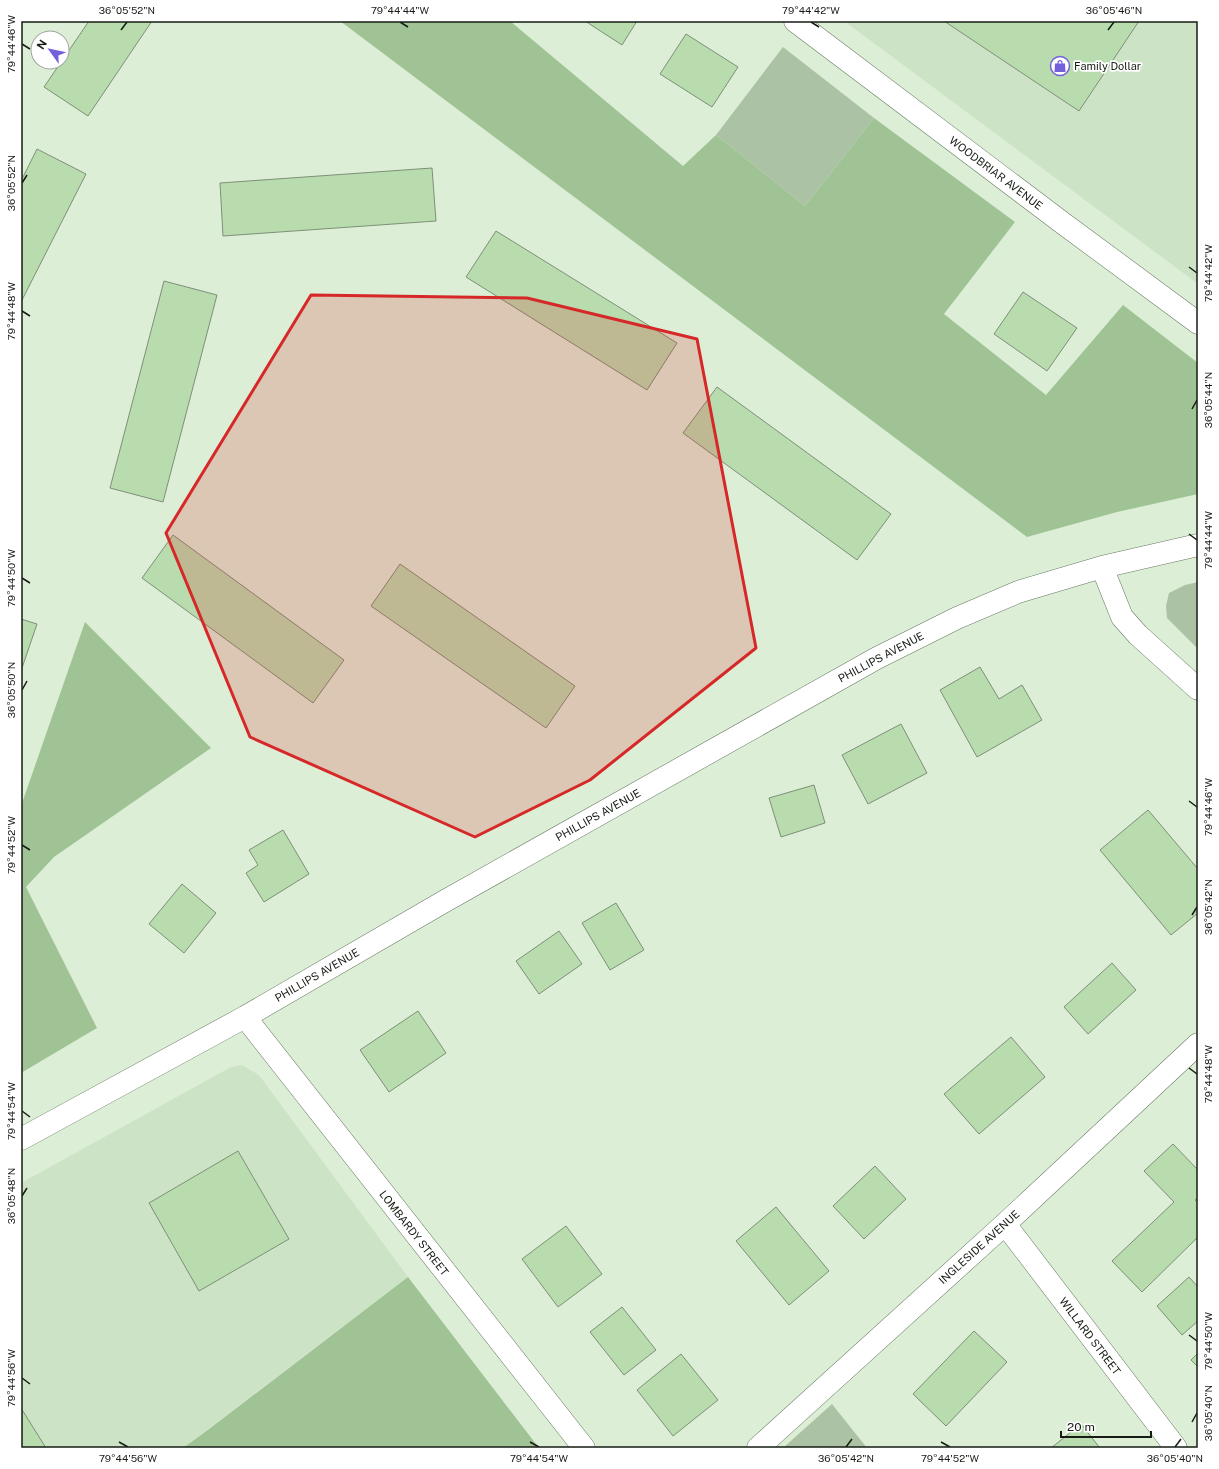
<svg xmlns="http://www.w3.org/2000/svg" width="1219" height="1469" font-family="'Public Sans',sans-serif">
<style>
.built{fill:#cce4c5}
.green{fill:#acc2a5}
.forest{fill:#a0c396}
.building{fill:#b8dcae;stroke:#7e8f79}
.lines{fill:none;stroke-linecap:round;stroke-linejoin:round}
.minor-casing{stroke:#697964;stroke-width:23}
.tertiary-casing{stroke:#697964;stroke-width:23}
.minor{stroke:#fff;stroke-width:22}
.tertiary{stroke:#fff;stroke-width:22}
.marked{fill:#d62828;fill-opacity:0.2;stroke:#d62828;stroke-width:3;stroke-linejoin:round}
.ticks{fill:none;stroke:#161c14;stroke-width:1.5}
.labels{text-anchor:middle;stroke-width:3.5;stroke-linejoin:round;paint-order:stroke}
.poi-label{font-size:11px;fill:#161c14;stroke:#fff;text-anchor:start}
.street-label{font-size:11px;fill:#161c14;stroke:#fff}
.neatline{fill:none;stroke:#161c14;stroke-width:1.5}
.ticks-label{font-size:10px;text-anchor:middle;fill:#161c14}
</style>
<rect width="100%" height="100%" fill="#dcefd6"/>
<!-- built -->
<path class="built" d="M844 21H1198V284Z
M242 1065 259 1075 408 1277 183 1448H21V1183L231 1067Z"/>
<!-- green -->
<path class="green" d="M783 47 874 118 805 206 716 135Z
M1198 582V649L1167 618 1166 606 1169 593 1185 585Z
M832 1404 867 1448H783Z"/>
<!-- forest -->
<path class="forest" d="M340 21H510L683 166 716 135 805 206 874 118 1015 222 944 314 1046 395 1123 305 1198 363V494L1117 512 1027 537Z
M85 622 211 748 54 857 26 887 97 1028 21 1073V806Z
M408 1277 539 1448H183L209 1429Z"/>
<!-- building -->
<path class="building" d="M89 21H152L88 116 44 87Z
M585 21H637L622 45Z
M944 21H1139L1079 111Z
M686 34 738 67 712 107 660 74Z
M37 149 86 174 21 302V181Z
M432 168 436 221 223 236 220 183Z
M496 231 677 343 647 390 466 277Z
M164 281 217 295 163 502 110 488Z
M1023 292 1077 328 1047 371 994 334Z
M717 387 891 514 857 560 683 433Z
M173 535 344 660 313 703 142 578Z
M400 564 575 686 546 728 371 606Z
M21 619 37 624 21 671Z
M980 667 999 699 1022 685 1042 720 977 757 940 690Z
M901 724 927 773 868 804 842 755Z
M814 785 825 823 781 837 769 798Z
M1148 810 1198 869V913L1171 935 1100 850Z
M283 830 309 874 264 902 246 873 258 865 249 850Z
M182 884 216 913 184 953 149 924Z
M616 903 644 950 610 970 582 923Z
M559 931 582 964 539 994 516 961Z
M1112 963 1136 990 1088 1034 1064 1007Z
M418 1011 446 1053 389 1092 360 1050Z
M1011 1037 1045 1077 979 1134 944 1094Z
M1173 1144 1198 1170V1198L1195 1200 1198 1203V1237L1142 1292 1112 1261 1174 1202 1144 1171Z
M238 1151 289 1239 199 1291 149 1203Z
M875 1166 906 1199 864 1239 833 1206Z
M776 1207 829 1271 789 1305 736 1241Z
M566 1226 602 1274 558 1307 522 1259Z
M1189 1277 1198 1287V1321L1182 1335 1157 1306Z
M622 1307 656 1350 624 1375 590 1332Z
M974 1331 1007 1362 946 1426 913 1394Z
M1198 1353V1367L1191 1360Z
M681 1354 718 1400 673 1436 637 1390Z
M21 1408 46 1448H21Z
M1081 1424 1100 1448H1051Z"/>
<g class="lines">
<!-- minor casing -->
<g class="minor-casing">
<path id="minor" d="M795 21 1064 224 1198 323
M245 1017 584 1448
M1005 1224 1176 1448
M758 1448 1005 1224 1198 1044"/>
</g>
<!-- tertiary casing -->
<g class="tertiary-casing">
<path id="tertiary" d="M1102 567 1122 617 1138 635 1198 689
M21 1139 245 1017 445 901 877 658 957 618 1018 592 1102 567 1198 545"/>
</g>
<!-- minor -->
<use href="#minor" class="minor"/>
<!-- tertiary -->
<use href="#tertiary" class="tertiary"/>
</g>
<!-- marked area -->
<path class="marked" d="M311 295 527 298 697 339 756 648 590 780 475 837 250 737 166 533Z"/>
<!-- ticks -->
<path class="ticks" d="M400 22 408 27M811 22 819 27M121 30 127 22M1108 30 1114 22M22 44 30 49M22 183 27 175M1189 267 1197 273M22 311 30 316M1192 409 1197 400M1189 534 1197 540M22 578 30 583M22 690 27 681M1189 801 1197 807M22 845 30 850M1192 915 1197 907M1189 1068 1197 1074M22 1111 30 1117M22 1196 27 1188M1189 1335 1197 1341M22 1378 30 1384M1192 1422 1197 1413M119 1442 128 1447M530 1442 539 1447M941 1442 950 1447M846 1447 852 1439M1175 1447 1181 1439"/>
<!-- icons -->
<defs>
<g id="shop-ring" transform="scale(1)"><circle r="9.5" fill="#fff" stroke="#7361db" stroke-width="1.5"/><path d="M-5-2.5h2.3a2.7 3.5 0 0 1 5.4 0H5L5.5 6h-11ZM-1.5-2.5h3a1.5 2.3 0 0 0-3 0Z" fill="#7361db"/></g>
</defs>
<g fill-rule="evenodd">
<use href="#shop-ring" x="1060" y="66"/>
</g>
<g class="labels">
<!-- poi labels -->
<g class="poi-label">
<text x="1074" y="70">Family Dollar</text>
</g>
<!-- street labels -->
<g class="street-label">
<text transform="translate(996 173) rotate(37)" y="4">WOODBRIAR AVENUE</text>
<text transform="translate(881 657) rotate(-28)" y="4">PHILLIPS AVENUE</text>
<text transform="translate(598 815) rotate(-29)" y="4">PHILLIPS AVENUE</text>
<text transform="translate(317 975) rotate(-30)" y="4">PHILLIPS AVENUE</text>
<text transform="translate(414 1233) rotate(52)" y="4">LOMBARDY STREET</text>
<text transform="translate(979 1247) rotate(-42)" y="4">INGLESIDE AVENUE</text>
<text transform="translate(1090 1336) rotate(53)" y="4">WILLARD STREET</text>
</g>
</g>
<!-- border -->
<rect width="1219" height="1469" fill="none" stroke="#ffffff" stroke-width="44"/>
<!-- north arrow -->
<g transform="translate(50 50) rotate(303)"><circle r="19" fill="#ffffff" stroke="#a2a4a1"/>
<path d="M0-3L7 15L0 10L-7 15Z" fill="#7361db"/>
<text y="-6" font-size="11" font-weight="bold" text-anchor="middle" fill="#161c14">N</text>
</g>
<!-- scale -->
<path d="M1061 1431v6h90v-6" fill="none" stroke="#161c14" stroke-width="2"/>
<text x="1067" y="1431" font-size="12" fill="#161c14" stroke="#ffffff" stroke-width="3" paint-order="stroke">20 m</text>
<rect x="22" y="22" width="1175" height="1425" class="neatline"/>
<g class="ticks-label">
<text x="127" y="14">36°05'52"N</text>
<text x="400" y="14">79°44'44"W</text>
<text x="811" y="14">79°44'42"W</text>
<text x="1114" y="14">36°05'46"N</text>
<text transform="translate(11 44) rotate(-90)" y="4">79°44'46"W</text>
<text transform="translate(11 183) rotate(-90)" y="4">36°05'52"N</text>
<text transform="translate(1208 273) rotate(-90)" y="4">79°44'42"W</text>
<text transform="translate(11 311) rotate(-90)" y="4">79°44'48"W</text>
<text transform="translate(1208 400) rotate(-90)" y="4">36°05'44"N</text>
<text transform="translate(1208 540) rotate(-90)" y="4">79°44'44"W</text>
<text transform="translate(11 578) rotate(-90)" y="4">79°44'50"W</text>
<text transform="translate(11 690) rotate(-90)" y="4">36°05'50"N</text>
<text transform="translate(1208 807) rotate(-90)" y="4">79°44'46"W</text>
<text transform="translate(11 845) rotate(-90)" y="4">79°44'52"W</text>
<text transform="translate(1208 907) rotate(-90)" y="4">36°05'42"N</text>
<text transform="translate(1208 1074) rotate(-90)" y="4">79°44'48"W</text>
<text transform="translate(11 1111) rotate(-90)" y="4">79°44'54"W</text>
<text transform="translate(11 1196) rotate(-90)" y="4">36°05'48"N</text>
<text transform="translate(1208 1341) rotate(-90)" y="4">79°44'50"W</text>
<text transform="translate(11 1378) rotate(-90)" y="4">79°44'56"W</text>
<text transform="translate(1208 1413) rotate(-90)" y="4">36°05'40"N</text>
<text x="128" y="1462">79°44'56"W</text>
<text x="539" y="1462">79°44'54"W</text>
<text x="846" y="1462">36°05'42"N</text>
<text x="950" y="1462">79°44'52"W</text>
<text x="1175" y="1462">36°05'40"N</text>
</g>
</svg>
